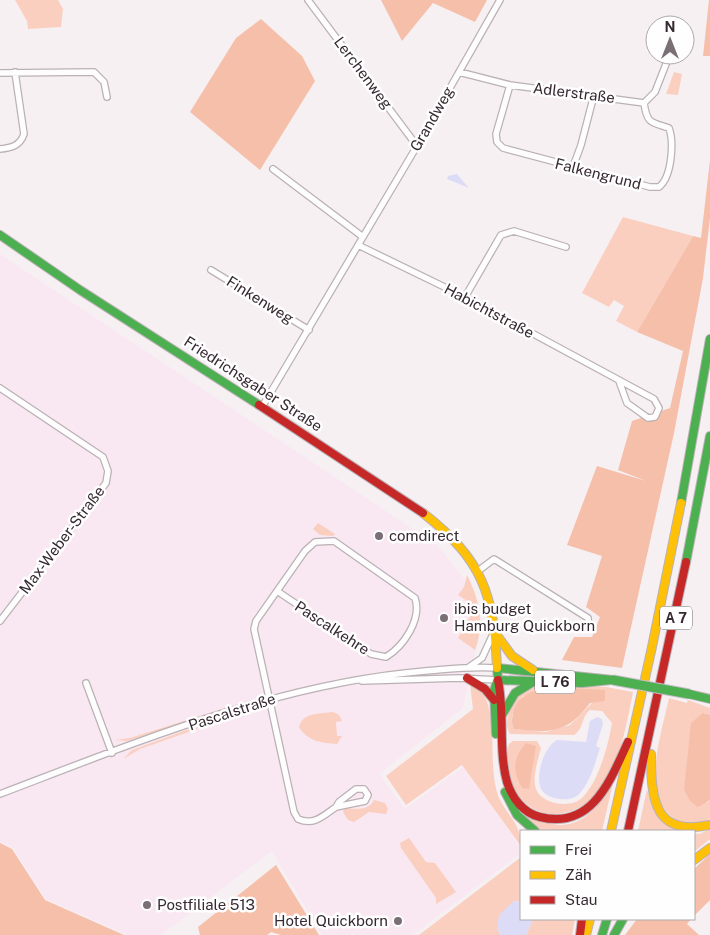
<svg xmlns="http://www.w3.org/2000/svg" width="710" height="935" font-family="'Public Sans',sans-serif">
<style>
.built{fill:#f9e8f1}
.green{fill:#facfc0;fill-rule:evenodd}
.forest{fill:#f6bfaa}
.water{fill:#dddcf6}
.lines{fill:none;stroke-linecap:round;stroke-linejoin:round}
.street-casing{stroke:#bab1b5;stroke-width:8}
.fast-casing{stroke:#bab1b5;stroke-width:10}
.slow-casing{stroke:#bab1b5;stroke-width:10}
.jam-casing{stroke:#bab1b5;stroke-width:10}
.street{stroke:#fefdfd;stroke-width:5.5}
.fast{stroke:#4caf50;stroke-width:8}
.slow{stroke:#ffc107;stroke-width:8}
.jam{stroke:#c62828;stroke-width:8}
.fast-bridge-casing{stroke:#c7bdc8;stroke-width:11;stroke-linecap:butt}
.fast-bridge{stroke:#4caf50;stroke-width:9}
.poi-dot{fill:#796f75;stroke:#fefefe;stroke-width:2}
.labels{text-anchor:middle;stroke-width:5;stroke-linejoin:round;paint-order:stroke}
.shield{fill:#fefefe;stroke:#72696e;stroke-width:1}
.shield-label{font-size:14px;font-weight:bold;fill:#362931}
.street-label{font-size:15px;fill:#362931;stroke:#fefefe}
.poi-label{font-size:15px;fill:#362931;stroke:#fefefe;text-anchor:start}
</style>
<rect width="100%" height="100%" fill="#f6f0f3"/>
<!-- built -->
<path class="built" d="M0 254 437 545 465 580 482 621 463 708 379 774 405 809 463 767 521 847V853L413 935H322L272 851 161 935H127L46 899 13 848 0 842Z"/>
<!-- green -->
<path class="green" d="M15 0H58L63 9 61 27 28 29 27 21Z
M674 72 682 74 678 95 666 94Z
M623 217 693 236 637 332 616 321 624 306 614 300 609 307 582 293Z
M318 523 335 534 333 536 320 535 313 529Z
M467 575C479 598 485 624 475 650L458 638 470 617 465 613 469 608 467 601 458 595 464 587Z
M562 684 606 687 633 692C627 723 620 764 600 790 568 829 515 820 509 767 508 759 506 751 509 744L513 741H537L541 748C538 760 532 777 536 789 542 805 572 809 583 797 599 780 608 746 612 723L602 711 590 710C581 717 584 729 574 735L510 734C506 728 507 722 508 715 514 688 539 685 562 684ZM605 690 570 725 546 732 514 729C508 717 516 705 523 696Z
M470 685C474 688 480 690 483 694 499 719 487 769 499 798 508 817 521 823 521 846L462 765 406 805 386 776 473 709Z
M669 698 687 703 688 700 710 708V715L703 713 707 803 710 800V819C699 825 688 826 677 820 638 799 662 732 669 698Z
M225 708 226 710 127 741 115 740 130 738Z
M333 712 339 715 342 721 336 722 337 736H342L337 744C322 743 307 741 299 727 303 712 320 714 333 712Z
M214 720V723L140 749 123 759 132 750Z
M613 783 602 831H541L531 824 524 813C535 817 550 825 561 825 587 824 601 802 613 783Z
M647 789C654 812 656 820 678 831H638Z
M374 800 385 803 388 809 386 814 369 812 354 822 348 820 343 812 344 808C355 809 369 811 374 800Z
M710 829V839L694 852V833L699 834Z
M409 838 426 862 435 863 456 892 436 904V898L401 848 400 843Z
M521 857V902L514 901 497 929 501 935H419Z
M533 919H575L572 935H526Z"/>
<!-- forest -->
<path class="forest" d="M381 0H487L475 22 433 3 402 41Z
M709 0H710V56H703Z
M261 19 302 56 315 81 260 170 190 112 236 38Z
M710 160V218L703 278 674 433 622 668 562 660 574 637H592L600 617 586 607 602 556 567 545 597 466 646 481 618 470 632 421 670 408 683 351 637 332 693 236 701 238Z
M553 687 605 690V701L590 703C567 734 550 733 514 729 511 723 512 719 513 713 517 694 535 690 553 687Z
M703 713 710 715V800L698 807 690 801 684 790 691 723Z
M526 743 536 746 529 789 522 788C512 770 513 758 526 743Z
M0 843 12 849 45 900 124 935H0Z
M710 854V900L694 916V869Z
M276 865 319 935H281L271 932 267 935H200L198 927Z
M637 919H691L687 924 699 935H625Z"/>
<!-- water -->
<path class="water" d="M457 174 469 188 447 179 448 176Z
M597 717 602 719 603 724 596 746 600 748C595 763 591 781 579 794 571 803 547 800 541 789 535 775 544 747 557 740L586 742 590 721Z
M514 901 521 902V919L533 920 526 935H501L497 929 499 915Z"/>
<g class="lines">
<!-- street casing -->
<g class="street-casing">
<path id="street" d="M308 0 417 146
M459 72 510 85 644 103 655 92 666 64
M0 73 94 72 104 82 107 97
M510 85 496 134 497 142 503 148 650 187H659C672 177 674 142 669 128 651 122 647 124 644 103
M0 149C11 148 20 146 24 134L15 72
M573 167 581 145 594 95
M273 169 363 237
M358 245 465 297 654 399 659 408 655 417 648 418 627 403 619 381
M211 270 309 330
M465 297 501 235 514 231 566 247
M0 388 103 457 108 471 106 483 0 621
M262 407 417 146 500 0
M334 541 415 598C422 619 404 646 386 657L371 654 277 591 305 551 315 542Z
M478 571 494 559 588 618 589 628
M277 591 256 621 254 629 294 812 298 819C314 826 323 816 336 807
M469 667 482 658 494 632
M362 681 459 678 498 680
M86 683 112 753
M356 789H364L368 795 365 801 336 807 339 802Z
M0 794C137 742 279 683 425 671 450 669 473 666 497 668"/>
</g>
<!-- fast casing -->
<g class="fast-casing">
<path id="fast" d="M0 235 80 290 259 405
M681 503 710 339
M686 562 710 436
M611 680 582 683 498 680 497 668 613 680
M689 694 710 699
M502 715 515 693 533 682
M496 734 494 691 497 681
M505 792 517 815 535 831
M602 935 607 919
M614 935 623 919"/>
</g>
<!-- slow casing -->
<g class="slow-casing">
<path id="slow" d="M423 513C483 560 494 594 497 668
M496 634 512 656 533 670
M651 754C651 799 654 837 710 825
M611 831 652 647 681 503
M694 860 710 848
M586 935 590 919"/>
</g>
<!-- jam casing -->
<g class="jam-casing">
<path id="jam" d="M259 405 423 513
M467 678 485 689 494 700
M498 680C505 714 498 749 507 782 512 798 523 813 540 817 592 830 610 781 628 742
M628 831 686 562
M580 935 582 919"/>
</g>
<!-- street -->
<use href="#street" class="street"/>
<!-- fast -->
<use href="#fast" class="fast"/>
<!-- slow -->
<use href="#slow" class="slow"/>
<!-- jam -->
<use href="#jam" class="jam"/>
<!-- fast-bridge casing -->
<g class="fast-bridge-casing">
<path id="fast-bridge" d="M613 680 689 694"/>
</g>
<!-- fast-bridge -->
<use href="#fast-bridge" class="fast-bridge"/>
</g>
<!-- markers -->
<g class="poi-dot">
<circle cx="379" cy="536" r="5"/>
<circle cx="444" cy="618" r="5"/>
<circle cx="147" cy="905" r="5"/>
<circle cx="398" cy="921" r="5"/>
</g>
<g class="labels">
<!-- shield labels -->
<g class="shield">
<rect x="660" y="606.5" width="32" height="23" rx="4"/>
<rect x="535" y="670.5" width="40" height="23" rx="4"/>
</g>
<g class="shield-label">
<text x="676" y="623">A 7</text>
<text x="555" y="687">L 76</text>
</g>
<!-- street labels -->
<g class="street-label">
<text transform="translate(363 73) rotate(53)" y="5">Lerchenweg</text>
<text transform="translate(574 93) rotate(7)" y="5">Adlerstraße</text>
<text transform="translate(432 119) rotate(-60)" y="5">Grandweg</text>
<text transform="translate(598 174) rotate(14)" y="5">Falkengrund</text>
<text transform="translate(260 300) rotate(32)" y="5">Finkenweg</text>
<text transform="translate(489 311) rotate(28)" y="5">Habichtstraße</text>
<text transform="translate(253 384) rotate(33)" y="5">Friedrichsgaber Straße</text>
<text transform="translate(62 540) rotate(-53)" y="5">Max-Weber-Straße</text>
<text transform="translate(332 628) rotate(33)" y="5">Pascalkehre</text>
<text transform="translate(232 712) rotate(-18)" y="5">Pascalstraße</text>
</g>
<!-- poi labels -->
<g class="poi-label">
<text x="389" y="541">comdirect</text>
<text x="454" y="614">ibis budget<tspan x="454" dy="17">Hamburg Quickborn</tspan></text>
<text x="157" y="910">Postfiliale 513</text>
<text x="388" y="926" text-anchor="end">Hotel Quickborn</text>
</g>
</g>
<!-- legend -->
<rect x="520" y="830" width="175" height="90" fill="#fefefe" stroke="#aea9ac"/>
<rect x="530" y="846" width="25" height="8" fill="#4caf50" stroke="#aea9ac"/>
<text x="565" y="855" font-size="15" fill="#362931">Frei</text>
<rect x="530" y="871" width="25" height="8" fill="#ffc107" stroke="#aea9ac"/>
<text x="565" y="880" font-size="15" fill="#362931">Zäh</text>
<rect x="530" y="896" width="25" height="8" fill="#c62828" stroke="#aea9ac"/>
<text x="565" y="905" font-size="15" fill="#362931">Stau</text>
<!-- north arrow -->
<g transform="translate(670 40)"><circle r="24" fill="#fefefe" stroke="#aea9ac"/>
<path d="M0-4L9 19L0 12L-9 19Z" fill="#796f75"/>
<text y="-8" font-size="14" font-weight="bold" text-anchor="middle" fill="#362931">N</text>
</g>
</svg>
